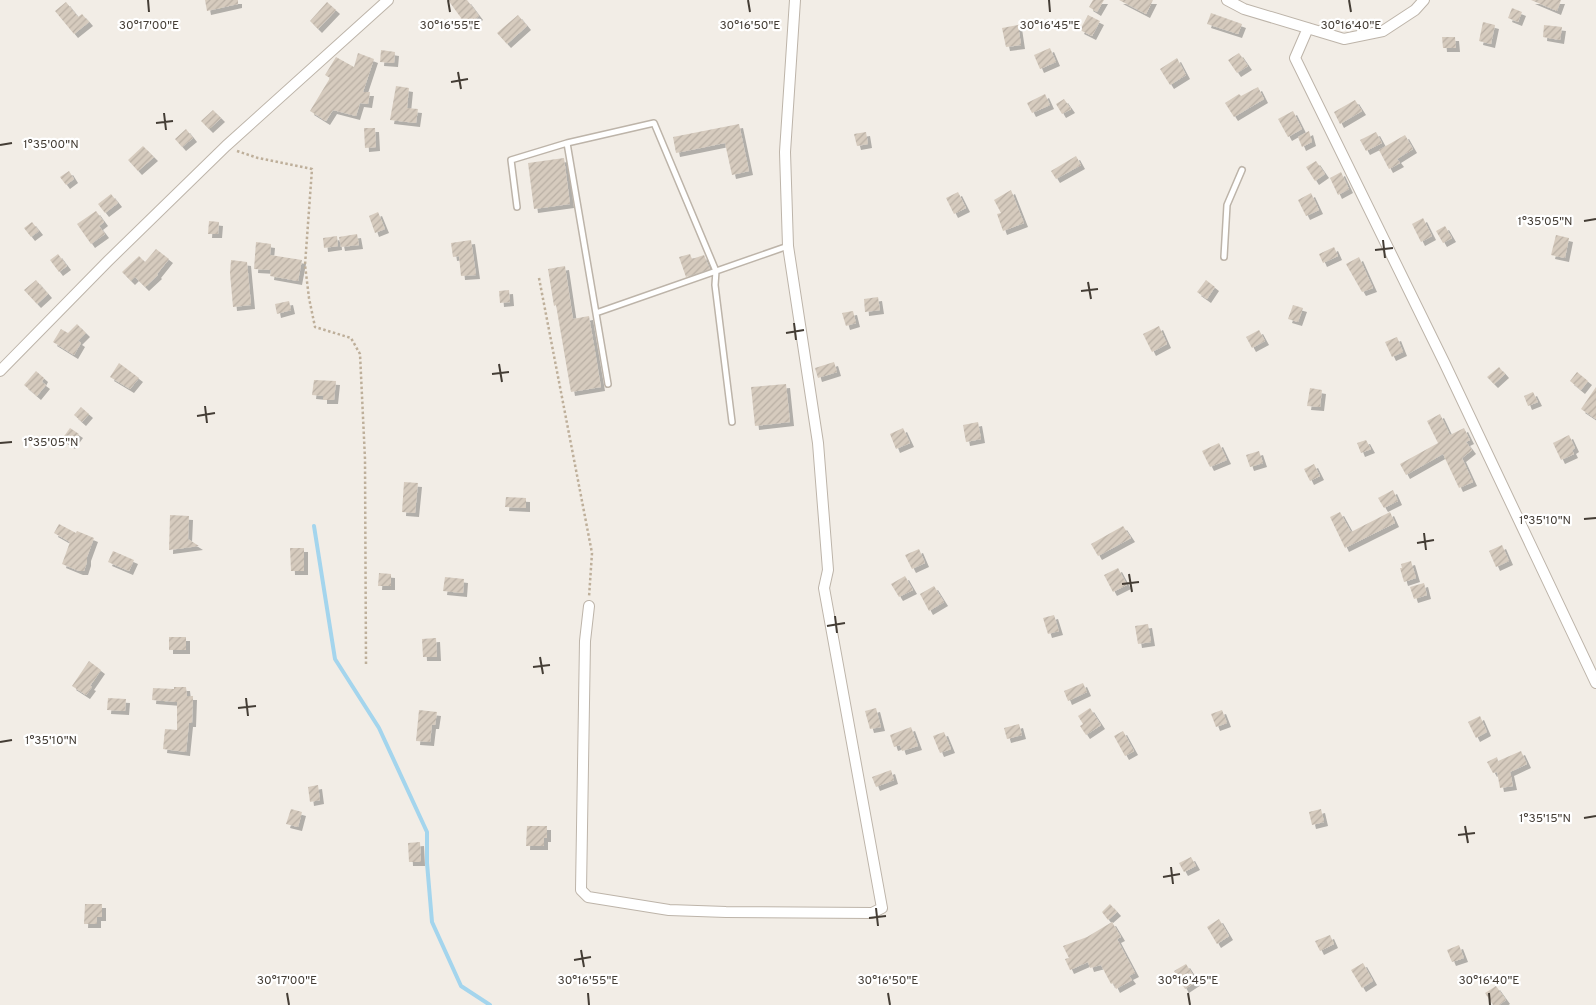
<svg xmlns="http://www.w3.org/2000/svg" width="1596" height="1005" font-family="Overpass,sans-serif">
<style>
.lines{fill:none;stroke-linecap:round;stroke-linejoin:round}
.stream{stroke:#a4d5ed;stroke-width:4}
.building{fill:url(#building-hatch);filter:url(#shadow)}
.service-casing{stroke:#bdb4a9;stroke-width:8}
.minor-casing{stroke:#bdb4a9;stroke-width:12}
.path{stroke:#beaf9a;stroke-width:2.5;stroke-dasharray:2.5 2.5;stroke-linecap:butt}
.service{stroke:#fff;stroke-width:5}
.minor{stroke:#fff;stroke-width:10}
.ticks{fill:none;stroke:#443d35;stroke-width:2}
.ticks-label{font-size:12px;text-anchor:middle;fill:#443d35;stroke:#fff;stroke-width:4.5;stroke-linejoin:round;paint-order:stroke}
</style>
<defs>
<pattern id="building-hatch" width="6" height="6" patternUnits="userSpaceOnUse" patternTransform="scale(1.25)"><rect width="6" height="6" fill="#d6cbbe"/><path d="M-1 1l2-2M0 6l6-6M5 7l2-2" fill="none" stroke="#b9afa4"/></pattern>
<filter id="shadow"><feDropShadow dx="4" dy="4" stdDeviation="0" flood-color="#0004"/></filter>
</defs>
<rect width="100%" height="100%" fill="#f2ede6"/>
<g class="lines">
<!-- stream -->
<path class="stream" d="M314 526 335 659 379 728 427 832V863L432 922 461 986 490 1005"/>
</g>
<!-- building -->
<path class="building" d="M205 0H238V4L207 11Z
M448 0H467L479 16 467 26Z
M1093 0H1104L1097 12 1089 7Z
M1119 0H1153L1146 14Z
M1531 0H1561L1557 11Z
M66 2 78 17 82 14 89 22 74 34 55 11Z
M327 2 336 10 318 29 310 21Z
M1512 8 1522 12 1518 22 1508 18Z
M1211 13 1242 24 1238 34 1207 24Z
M518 15 527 26 507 44 497 33Z
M1088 15 1100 21 1092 36 1080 30Z
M1483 22 1495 25 1491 44 1479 41Z
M1018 25 1021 45 1006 47 1002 28Z
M1544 25 1562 27 1560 40 1543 37Z
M1442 37H1455L1456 48H1443Z
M1050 48 1056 62 1040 69 1034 55Z
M381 50 395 52 394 63 380 62Z
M358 53 374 59 363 92H370L368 104 360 103 356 116 333 110 326 121 310 111 330 78 325 75 336 57 354 67Z
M1239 53 1248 66 1237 73 1228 60Z
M1177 58 1186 75 1170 85 1160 69Z
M396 86 409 88 407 108 418 109 416 123 390 120Z
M1258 87 1264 99 1234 117 1225 103 1239 94 1241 96Z
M1045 94 1050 105 1032 113 1027 103Z
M1064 99 1071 109 1062 114 1056 104Z
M1355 100 1362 111 1340 124 1334 112Z
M213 110 221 118 209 129 201 121Z
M1293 111 1302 129 1288 137 1278 119Z
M739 124 749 171 732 175 725 143 676 153 673 137Z
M364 128H375L376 147 365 148Z
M186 129 193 138 182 147 175 139Z
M1309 131 1312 142 1302 147 1298 137Z
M866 132 868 144 857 146 854 134Z
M1376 132 1382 143 1366 151 1360 140Z
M1405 135 1413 149 1397 159 1400 163 1389 169 1379 150Z
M143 146 154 157 138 171 128 160Z
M1076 156 1081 165 1056 179 1051 171Z
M564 158 570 204 534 209 528 163Z
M1316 161 1325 174 1315 181 1306 167Z
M69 171 74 179 66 185 60 177Z
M1341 172 1349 189 1338 195 1330 178Z
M1011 190 1024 223 1003 231 997 214 1001 213 994 200Z
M958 192 966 208 954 214 946 198Z
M1311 193 1319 210 1306 216 1298 200Z
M111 194 118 203 105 213 98 204Z
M96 211 104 222 99 226 105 234 91 244 77 224Z
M378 212 385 229 375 233 369 216Z
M1423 218 1432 236 1421 242 1412 224Z
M209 221 219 222 218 234H208Z
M32 222 39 231 31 237 24 228Z
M1445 226 1452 238 1443 243 1436 231Z
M357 234 359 245 341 247 339 237Z
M1556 235 1569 238 1565 258 1551 255Z
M337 236 338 246 324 248 323 238Z
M471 240 476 275 461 276 459 256 453 257 451 243Z
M256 242 271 244 270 255 302 260 298 281 270 276 271 270 254 269Z
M1334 247 1338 256 1323 263 1319 254Z
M156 249 169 259 157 274 158 275 145 287 135 277 131 281 122 272 139 256 145 262Z
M58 254 67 266 59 272 50 260Z
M690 254 692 259 704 255 710 269 686 277 679 257Z
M1359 257 1373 288 1362 292 1346 264Z
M231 260 247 262 251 305 233 307 230 273Z
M565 266 573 319 589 316 601 387 571 392 556 305 554 306 548 269Z
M36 280 48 294 37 304 24 290Z
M1206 280 1215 287 1207 299 1197 292Z
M509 290 510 302 500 303 499 291Z
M878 297 880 310 865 312 864 299Z
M289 301 291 310 277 314 275 304Z
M1293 305 1303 308 1298 322 1288 319Z
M853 311 856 323 846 326 842 313Z
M77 324 86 333 78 341 81 343 74 355 53 342 61 329 68 333Z
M1159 326 1167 344 1152 352 1143 334Z
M1259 330 1265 341 1252 348 1246 337Z
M1397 337 1403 352 1392 357 1385 342Z
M834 362 837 372 818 378 815 368Z
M119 363 139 378 130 389 110 377Z
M1499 367 1505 374 1494 384 1487 377Z
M36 371 44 378 42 382 46 385 37 396 24 385Z
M1577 372 1588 381 1581 390 1570 381Z
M314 380 336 381 334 400H323V396L312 395Z
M786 384 790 422 755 426 751 387Z
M1596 387V419L1581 409Z
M1310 388 1322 390 1320 407 1307 406Z
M1533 392 1538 402 1528 406 1524 396Z
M81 407 89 414 82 422 74 415Z
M1440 414 1450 435 1464 428 1470 440 1466 442 1472 450 1462 458 1473 482 1459 488 1443 454 1406 475 1400 464 1438 443 1427 421Z
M978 422 981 439 966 442 963 425Z
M70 428 79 434 71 445 62 439Z
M903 428 910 443 896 449 890 434Z
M1569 435 1575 448 1572 450 1574 454 1561 460 1553 443Z
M1366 440 1371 449 1361 453 1357 443Z
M1219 443 1227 460 1210 467 1202 451Z
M1259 451 1263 463 1250 467 1246 455Z
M1314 464 1320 476 1310 481 1304 469Z
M404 482 418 483 415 513 402 512Z
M1393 490 1398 501 1384 508 1378 498Z
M506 497 526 498V508L505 507Z
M1340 512 1351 532 1390 512 1395 523 1345 548 1330 517Z
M170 515 189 516 188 539 199 546 169 550Z
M59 524 76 533 77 531 94 538 87 557V562L84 571H79L62 564 70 542 54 533Z
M1123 526 1131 538 1098 556 1091 544Z
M1502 545 1509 561 1496 567 1489 551Z
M290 548H304V571H291Z
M919 549 925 563 912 569 905 555Z
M113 551 134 560 129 571 108 562Z
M1411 561 1416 578 1404 582 1400 568H1402L1401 564Z
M1118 568 1127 585 1113 592 1104 575Z
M379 573 391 574V586H378Z
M905 576 913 590 899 597 891 584Z
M445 577 464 579 463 593 443 591Z
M1424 583 1427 595 1414 599 1410 587Z
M934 586 944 602 929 611 920 594Z
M1054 615 1059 631 1048 634 1043 618Z
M1148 624 1151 642 1138 644 1135 626Z
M169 637H186V650H169Z
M436 638 437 657H423L422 639Z
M89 661 101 670 90 686 92 687 86 695 72 686Z
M1083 683 1087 692 1068 701 1064 691Z
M174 687H186L187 696H193L192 723H189L186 752 163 749 165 729 177 730V702L152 700 153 688 174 689Z
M108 698 126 699 125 711 107 710Z
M876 708 881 727 870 729 865 711Z
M1090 708 1101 725 1086 735 1080 726 1083 724 1078 716Z
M419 710 437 712 435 725H432L430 742 416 741Z
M1222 710 1227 723 1216 727 1211 714Z
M1480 716 1487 732 1476 738 1468 722Z
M1019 724 1022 735 1007 739 1004 728Z
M911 727 918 746 902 751 900 745 894 747 890 735Z
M1123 731 1134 751 1125 756 1114 736Z
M944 732 951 749 940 753 933 736Z
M1521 751 1527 764 1510 772 1513 786 1500 788 1497 772 1493 773 1487 762 1497 757 1498 761Z
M891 770 894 780 876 787 872 777Z
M318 785 320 800 310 802 308 787Z
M291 809 302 812 298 827 286 824Z
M1321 809 1324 822 1312 825 1309 812Z
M527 826H547V838H544V846H526Z
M420 842 421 862H409L408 843Z
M1191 857 1196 866 1184 872 1179 863Z
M85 904H102V917H97V924H84Z
M1110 904 1117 912 1108 920 1102 912Z
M1219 919 1229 936 1217 944 1207 927Z
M1112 922 1121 937 1117 939 1135 973 1129 976 1132 980 1116 989 1113 983 1111 984 1101 965 1090 968 1088 962 1070 970 1065 959 1069 958 1063 946 1087 937Z
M1330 935 1334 944 1320 951 1315 941Z
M1459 945 1464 958 1452 962 1447 950Z
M1363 963 1373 981 1362 988 1351 970Z
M1186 964 1197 981 1185 989 1174 971Z
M1496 986 1506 1000 1499 1005H1493L1485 993Z"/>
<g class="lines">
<!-- service casing -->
<g class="service-casing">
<path id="service" d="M567 143 608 384
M517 207 511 160 567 143 654 123 716 271 715 285 732 422
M1224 257 1227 205 1242 170
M596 313 788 246"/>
</g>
<!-- minor casing -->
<g class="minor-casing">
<path id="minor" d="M1227 0 1244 9 1344 39 1383 31 1415 10 1424 0
M1308 28 1295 58 1444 362 1596 683
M0 371 108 261 226 146 388 0
M589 606 585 641 581 890 588 897 669 910 726 912 872 913 882 908 824 588 828 570 818 443 788 246 785 152 795 0"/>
</g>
<!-- path -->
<path class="path" d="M237 151 258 158 312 169 305 265 309 298 315 327 351 338 360 354 365 459 366 665
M539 278 592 553 589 597"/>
<!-- service -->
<use href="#service" class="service"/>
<!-- minor -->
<use href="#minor" class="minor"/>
</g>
<!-- ticks -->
<path class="ticks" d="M148 0 149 12M448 0 450 12M748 0 750 12M1049 0 1050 12M1349 0 1351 12M458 72 461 89M451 82 468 79M164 113 166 130M156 123 173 121M0 145 12 143M1584 221 1596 219M1383 240 1385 258M1375 250 1393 248M1088 282 1091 299M1081 291 1098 289M794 323 796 340M786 333 804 330M499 364 502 382M492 374 509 372M205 406 207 423M197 416 215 413M0 443 12 442M1584 519 1596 518M1424 533 1426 550M1417 543 1434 540M1129 574 1132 592M1122 584 1139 582M835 616 837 633M827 626 845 623M540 657 543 674M533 667 550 665M246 698 248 716M238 708 256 706M0 742 12 740M1584 818 1596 816M1465 826 1468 843M1458 835 1475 833M1171 867 1173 884M1163 877 1180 874M876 908 878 926M869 918 886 916M581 950 584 967M574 960 591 957M287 993 289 1005M588 993 589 1005M888 993 890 1005M1188 993 1190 1005M1489 993 1490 1005"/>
<g class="ticks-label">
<text x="149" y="29">30°17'00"E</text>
<text x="450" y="29">30°16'55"E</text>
<text x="750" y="29">30°16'50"E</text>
<text x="1050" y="29">30°16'45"E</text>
<text x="1351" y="29">30°16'40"E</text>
<text x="51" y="148">1°35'00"N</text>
<text x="1545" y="225">1°35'05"N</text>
<text x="51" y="446">1°35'05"N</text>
<text x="1545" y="524">1°35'10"N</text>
<text x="51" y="744">1°35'10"N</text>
<text x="1545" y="822">1°35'15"N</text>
<text x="287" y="984">30°17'00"E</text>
<text x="588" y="984">30°16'55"E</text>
<text x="888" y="984">30°16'50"E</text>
<text x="1188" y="984">30°16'45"E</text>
<text x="1489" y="984">30°16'40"E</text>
</g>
</svg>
